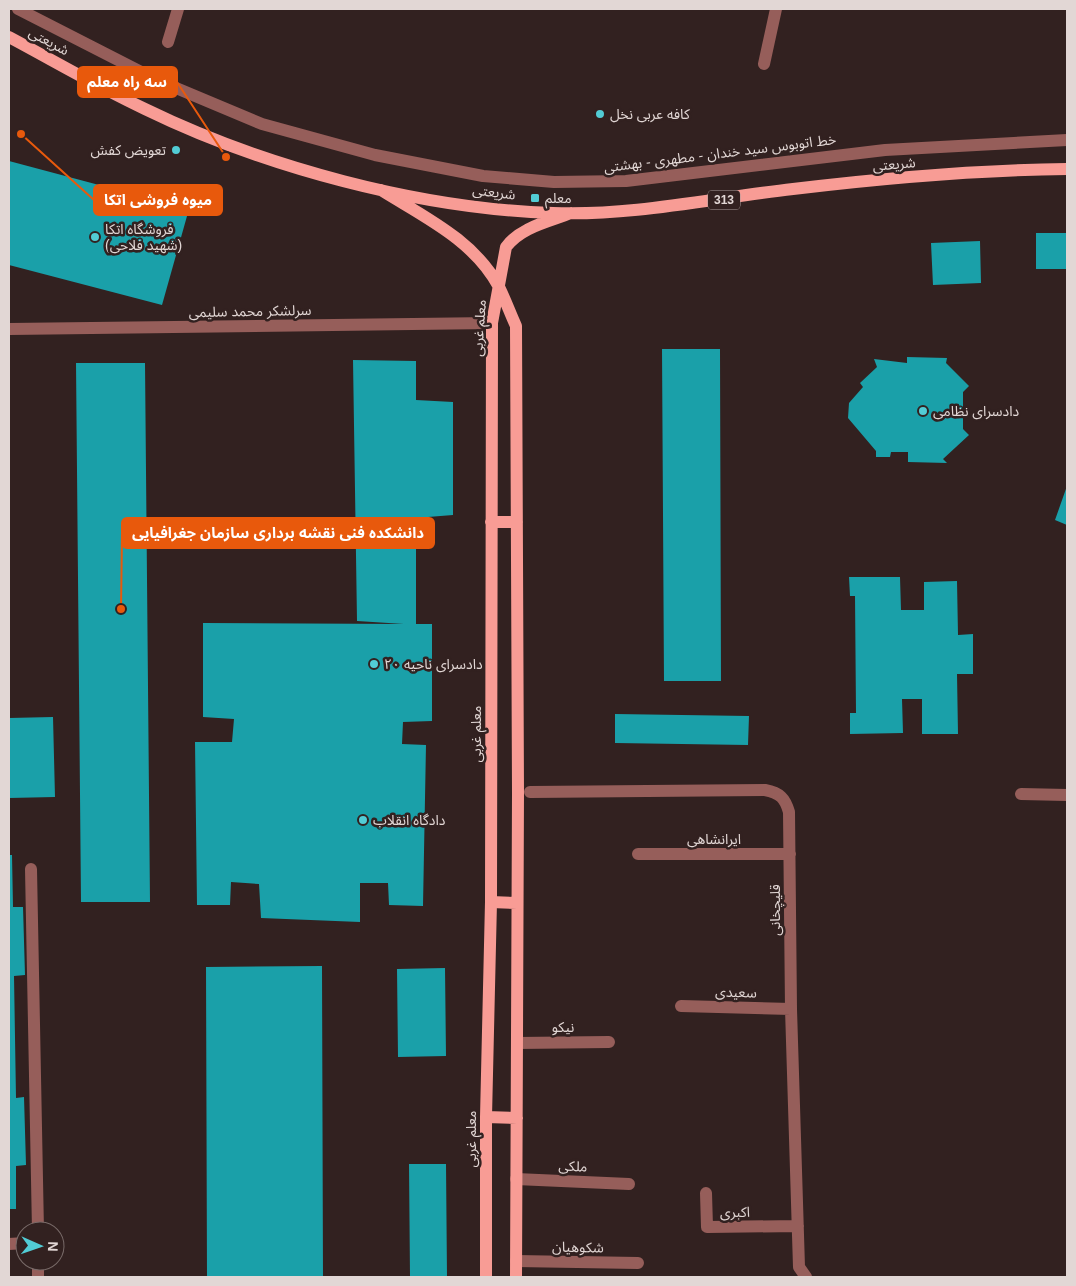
<svg xmlns="http://www.w3.org/2000/svg" width="1076" height="1286" font-family="Arial,'Noto Sans Arabic',sans-serif">
<style>
.building{fill:#1aa0a9}
.lines{fill:none;stroke-linecap:round;stroke-linejoin:round}
.minor{stroke:#965e5a;stroke-width:12}
.major{stroke:#f89c95;stroke-width:12}
.poi-dot{fill:#52ccd5;stroke:#322120;stroke-width:2}
.labels{text-anchor:middle;stroke-width:5;stroke-linejoin:round;paint-order:stroke}
.shield{fill:#322120;stroke:#ada09f;stroke-width:1}
.shield-label{font-size:12px;font-weight:bold;fill:#e2d7d5}
.street-label{font-size:14px;fill:#e2d7d5;stroke:#322120}
.poi-label{font-size:14px;fill:#e2d7d5;stroke:#322120;text-anchor:start}
.leader{fill:none;stroke:#e8590c;stroke-width:2}
.callout-dot{fill:#e8590c;stroke:#322120;stroke-width:2}
.callout{fill:#e8590c;stroke:#e8590c;stroke-width:2}
.callout-label{font-size:15px;text-anchor:middle;font-weight:bold;fill:#fff}
</style>
<rect width="100%" height="100%" fill="#322120"/>
<!-- building -->
<path class="building" d="M9 161 189 209 162 305 9 265Z
M1036 233H1067V269H1036Z
M980 241 981 283 933 285 931 243Z
M662 349H720L721 681H664Z
M907 357 947 358 946 363 969 386 963 392V429L969 435 943 459 947 463 908 462V452H891L890 457H876V451L848 418 849 403 863 387 860 383 877 367 874 359 907 363Z
M353 360 416 361V400L453 402V515L428 517V529L416 528V624H432V721L403 722 402 744 426 745 423 906 389 905 388 883H360V922L261 918 259 884 231 882 230 905H197L195 742H232L234 719 203 717V623L404 624 357 621Z
M76 363H145L150 902H81Z
M1067 486V525L1055 520Z
M849 577H900L901 610H924V582L957 581 958 635 973 634V674H957L958 734H922V699H902L903 733 850 734V713H856L855 596H850Z
M615 714 749 716 748 745 615 743Z
M53 717 55 797 9 798V718Z
M9 855H12L13 907H23L25 975 14 976 16 1098 24 1097 26 1165 16 1166V1209H9Z
M322 966 323 1277H207L206 967Z
M445 968 446 1056 398 1057 397 969Z
M409 1164H446L447 1277H410Z"/>
<g class="lines">
<!-- minor -->
<path class="minor" d="M18 9 157 80 262 124 375 155 483 176 554 182 626 181 885 150 1067 140
M168 42 178 9
M764 64 776 9
M9 329 492 323
M530 792 765 790C780 793 785 798 789 812L791 1009 799 1267 806 1277
M1021 794 1067 795
M638 854H790
M31 869 38 1231
M681 1006 791 1009
M517 1043 609 1042
M516 1179 629 1184
M706 1193 707 1227 798 1226
M9 1244 25 1243
M516 1261 638 1263
M38 1277V1261"/>
<!-- major -->
<path class="major" d="M9 37C54 61 98 87 145 109 264 167 420 209 553 213 634 216 713 198 793 189 884 178 976 170 1067 169
M381 190C424 217 474 240 499 287 505 299 510 313 516 326L518 793 516 1277
M491 522H517
M491 902 517 903
M486 1117 517 1118
M486 1277V1117L491 902 492 323 506 247C521 227 548 222 571 213"/>
</g>
<!-- markers -->
<g class="poi-dot">
<circle cx="600" cy="114" r="5"/>
<circle cx="176" cy="150" r="5"/>
<rect x="530" y="193" width="10" height="10" rx="2.5"/>
<circle cx="95" cy="237" r="5"/>
<circle cx="923" cy="411" r="5"/>
<circle cx="374" cy="664" r="5"/>
<circle cx="363" cy="820" r="5"/>
</g>
<g class="labels">
<!-- shield labels -->
<rect class="shield" x="708" y="190.5" width="32" height="19" rx="4"/>
<g class="shield-label">
<text x="724" y="204">313</text>
</g>
<!-- street labels -->
<g class="street-label">
<text transform="translate(49 41) rotate(28)" y="5">شریعتی</text>
<text transform="translate(720 153) rotate(-7)" y="5">خط اتوبوس سید خندان - مطهری - بهشتی</text>
<text transform="translate(894 164) rotate(-5)" y="5">شریعتی</text>
<text transform="translate(494 192) rotate(7)" y="5">شریعتی</text>
<text transform="translate(250 311) rotate(-1)" y="5">سرلشکر محمد سلیمی</text>
<text transform="translate(479 328) rotate(-86)" y="5">معلم غربی</text>
<text transform="translate(476 734) rotate(-90)" y="5">معلم غربی</text>
<text x="714" y="844">ایرانشاهی</text>
<text transform="translate(775 910) rotate(-90)" y="5">قلیچخانی</text>
<text transform="translate(736 992) rotate(2)" y="5">سعیدی</text>
<text x="563" y="1032">نیکو</text>
<text transform="translate(471 1139) rotate(-90)" y="5">معلم غربی</text>
<text transform="translate(573 1166) rotate(3)" y="5">ملکی</text>
<text transform="translate(735 1212) rotate(-1)" y="5">اکبری</text>
<text transform="translate(578 1247) rotate(1)" y="5">شکوهیان</text>
</g>
<!-- poi labels -->
<g class="poi-label">
<text x="610" y="119">کافه عربی نخل</text>
<text x="166" y="155" text-anchor="end">تعویض کفش</text>
<text x="545" y="203">معلم</text>
<text x="105" y="234">فروشگاه اتکا<tspan x="105" dy="16">(شهید فلاحی)</tspan></text>
<text x="933" y="416">دادسرای نظامی</text>
<text x="384" y="669">دادسرای ناحیه ۲۰</text>
<text x="373" y="825">دادگاه انقلاب</text>
</g>
</g>
<!-- callouts -->
<path class="leader" d="M226 157L177 82M21 134L94 200M121 609L122 533"/>
<g class="callout-dot">
<circle cx="226" cy="157" r="5"/>
<circle cx="21" cy="134" r="5"/>
<circle cx="121" cy="609" r="5"/>
</g>
<g class="callout">
<rect x="78" y="67" width="99" height="30" rx="5"/>
<rect x="94" y="185" width="128" height="30" rx="5"/>
<rect x="122" y="518" width="312" height="30" rx="5"/>
</g>
<g class="callout-label">
<text x="127" y="87">سه راه معلم</text>
<text x="158" y="205">میوه فروشی اتکا</text>
<text x="278" y="538">دانشکده فنی نقشه برداری سازمان جغرافیایی</text>
</g>
<!-- border -->
<rect width="1076" height="1286" fill="none" stroke="#e2d7d5" stroke-width="20"/>
<!-- north arrow -->
<g transform="translate(40 1246) rotate(92)"><circle r="24" fill="#322120" stroke="#786a68"/>
<path d="M0-4L9 19L0 12L-9 19Z" fill="#52ccd5"/>
<text y="-8" font-size="14" font-weight="bold" text-anchor="middle" fill="#e2d7d5">N</text>
</g>
</svg>
